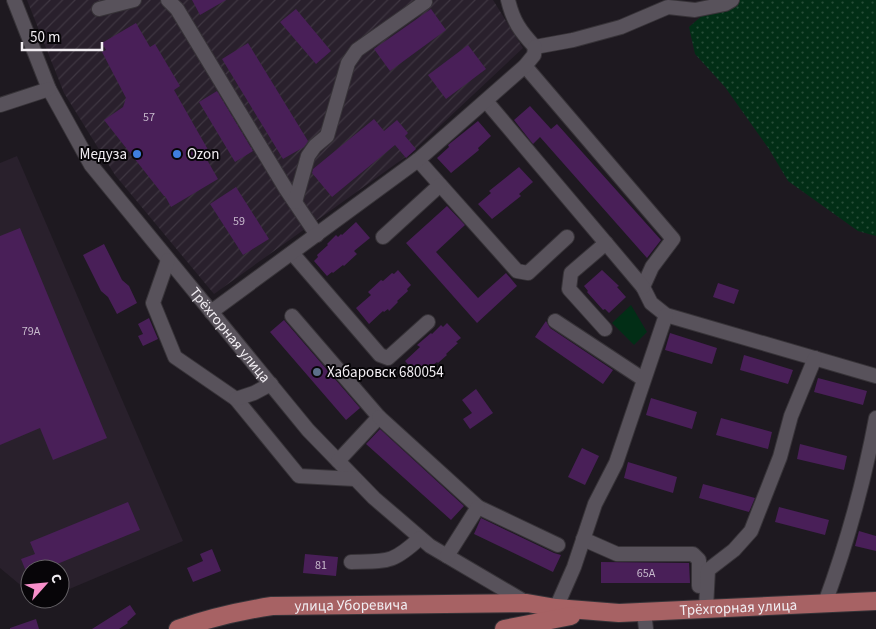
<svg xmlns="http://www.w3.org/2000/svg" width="876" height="629" font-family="'Source Sans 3',sans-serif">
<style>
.built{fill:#29202c}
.industrial{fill:url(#industrial-furrows)}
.grass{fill:url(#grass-dots)}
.park{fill:#022e16}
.building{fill:#491f58}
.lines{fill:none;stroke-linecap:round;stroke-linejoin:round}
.minor-casing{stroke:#373338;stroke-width:16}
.major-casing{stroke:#373338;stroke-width:20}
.minor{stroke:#58525b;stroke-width:14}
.major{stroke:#a76264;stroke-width:18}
.shop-dot{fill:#3f7fe0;stroke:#070508;stroke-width:2}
.service-dot{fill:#5c6f8a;stroke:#070508;stroke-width:2}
.labels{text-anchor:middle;stroke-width:4;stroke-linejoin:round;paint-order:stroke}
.number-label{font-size:12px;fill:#c7bacc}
.poi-label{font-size:15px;fill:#f1edf2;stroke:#070508;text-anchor:start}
.street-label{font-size:15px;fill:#f1edf2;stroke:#070508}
</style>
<defs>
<pattern id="industrial-furrows" width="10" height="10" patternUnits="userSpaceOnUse" patternTransform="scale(1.25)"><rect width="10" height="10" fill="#29202c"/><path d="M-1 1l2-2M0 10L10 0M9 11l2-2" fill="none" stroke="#3e3641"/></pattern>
<pattern id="grass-dots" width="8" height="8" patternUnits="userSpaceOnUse" patternTransform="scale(1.25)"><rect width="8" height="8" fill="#022e16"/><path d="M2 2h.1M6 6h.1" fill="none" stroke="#274d38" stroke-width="1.8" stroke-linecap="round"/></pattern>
</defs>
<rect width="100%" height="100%" fill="#1e1920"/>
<!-- built -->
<path class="built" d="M17 156 183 541 60 593V569H30V593L0 568V163Z"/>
<!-- industrial -->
<path class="industrial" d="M27 0H493L523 48 411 153 214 294 115 175 64 93Z"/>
<!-- grass -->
<path class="grass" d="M720 0H876V236L858 231 788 181 769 149 725 87 695 54 689 27Z"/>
<!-- park -->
<path class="park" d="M631 305 647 332 634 345 612 323Z"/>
<!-- building -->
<path class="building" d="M192 0H226L200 15Z
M296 9 331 51 316 64 280 22Z
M431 9 446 30 390 71 374 49Z
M136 23 150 47 155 44 180 86 174 90 211 155 206 158 218 179 171 207 165 196H164L104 120 123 107 126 98 102 52 106 50 102 43Z
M248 43 308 141 304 147 283 159 222 59Z
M468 45 486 69 446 99 428 75Z
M217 91 253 151 235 162 199 102Z
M530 106 551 129 557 124 661 240 647 258 540 137 533 144 514 120Z
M374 119 384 131 397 120 408 133 405 136 416 149 406 158 395 145 332 197 312 173 313 169Z
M478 121 491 136 478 148 479 150 451 173 437 158 449 147 448 145Z
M519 167 533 182 519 194 521 196 492 219 478 204 491 193 489 191Z
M236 187 269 239 243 255 210 204Z
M447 206 465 225 436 252 478 298 506 273 517 286 477 323 406 243Z
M356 222 370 238 354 251 357 254 344 266 343 265 333 273 332 272 327 276 314 261 318 257 317 255 328 245 327 244 336 235 338 237 341 234 342 235Z
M20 228 107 438 53 460 40 428 0 445V236Z
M104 244 122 280 129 286 137 303 117 314 108 297 101 291 83 255Z
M398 270 411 285 407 289 408 291 397 301 398 302 389 311 388 309 384 312 383 311 369 324 356 308 371 295 368 292 381 280 383 281 392 273 394 274Z
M602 270 619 286 617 287 626 297 609 313 605 309 603 310 587 292 588 291 584 286Z
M718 283 739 290 734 304 713 297Z
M149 318 158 339 143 346 138 336 143 334 138 324Z
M284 320 360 408 346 420 270 332Z
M546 321 550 328 613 370 603 384 535 337Z
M447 323 461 338 456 342 458 343 446 354 447 355 438 363 437 362 433 365 432 364 418 376 405 361 420 347 417 345 431 333 432 334 441 325 443 327Z
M670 333 717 348 712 364 665 350Z
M744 355 793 370 788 384 740 370Z
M818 378 867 391 863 405 814 392Z
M476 389 493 413 470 429 463 419 472 413 462 400Z
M651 398 697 412 692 429 646 415Z
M721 418 772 432 768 449 716 435Z
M380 429 464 506 451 520 366 444Z
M800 444 847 456 844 470 797 459Z
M582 448 599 456 585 485 568 477Z
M628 462 677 477 673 493 624 478Z
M703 484 755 498 749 512 699 498Z
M128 502 140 530 45 569H25L21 559 35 554 30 542Z
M779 507 829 520 825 535 775 522Z
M481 518 554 553 561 555 553 572 474 534Z
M859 531 876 536V551L855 546Z
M212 549 221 571 193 582 187 568 203 561 200 554Z
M305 554 338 557 336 576 303 573Z
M601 562 689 563 690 583H601Z
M130 605 136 614 127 622 128 623 119 629H92Z
M36 619 39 629H10V628Z"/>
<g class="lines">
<!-- minor casing -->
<g class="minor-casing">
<g id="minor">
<path id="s1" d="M14 0 49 89 91 165 308 430 374 498 430 546 527 603"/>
<path d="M168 0 177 9 286 189 317 235"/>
<path d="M508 0C513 21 520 31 535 47"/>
<path d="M99 9 134 0"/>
<path d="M535 47 573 40 621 27 668 7 695 10 725 4 732 0"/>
<path d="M525 66 673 239 652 267 643 287 651 303 666 315 876 376"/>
<path d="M486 101 643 287"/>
<path d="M0 105 49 89"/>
<path d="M418 160 517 271 528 273 567 237"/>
<path d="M295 202 308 156 315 146 327 136 348 63 357 50 425 2"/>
<path d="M383 237 440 185"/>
<path d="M292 253 380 355 388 358 428 322"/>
<path d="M168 260 153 303 175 357 236 399 299 476 355 479"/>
<path d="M211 312 418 160 525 66 534 55 535 47"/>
<path d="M292 316 379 417 338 461"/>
<path d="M555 321 643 379"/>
<path d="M605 329 569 289 571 273 606 243"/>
<path d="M236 399 254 393 271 384"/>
<path d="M379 417 478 507 558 545"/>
<path d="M583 539 617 554H693L699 560V586"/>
<path d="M447 556 478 507"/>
<path d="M351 562C387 561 392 564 420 538"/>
<path d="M825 603C847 543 864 482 876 418"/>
<path d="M556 608 574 567 595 504 616 463 666 315"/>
<path d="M706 608 708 570 734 550 751 531 780 457 791 416 815 358"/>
<path d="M644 612 646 629"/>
</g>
</g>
<!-- major casing -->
<g class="major-casing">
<g id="major">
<path id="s2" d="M178 629C209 618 240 611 272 606L527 603 556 608 619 613 876 601"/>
<path d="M504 629 571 616"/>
</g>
</g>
<!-- minor -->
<use href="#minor" class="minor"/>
<!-- major -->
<use href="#major" class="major"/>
</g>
<!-- markers -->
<g class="shop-dot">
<circle cx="137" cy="154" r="5"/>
<circle cx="177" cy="154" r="5"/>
</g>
<circle class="service-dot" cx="317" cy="372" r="5"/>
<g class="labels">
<!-- number labels -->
<g class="number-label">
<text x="149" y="121">57</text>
<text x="239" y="225">59</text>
<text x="31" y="335">79А</text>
<text x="321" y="569">81</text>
<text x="646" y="577">65А</text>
</g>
<!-- poi labels -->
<g class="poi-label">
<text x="127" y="159" text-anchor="end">Медуза</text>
<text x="187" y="159">Ozon</text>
<text x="327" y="377">Хабаровск 680054</text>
</g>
<!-- street labels -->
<g class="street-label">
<text dy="5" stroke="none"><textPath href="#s1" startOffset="402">Трёхгорная улица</textPath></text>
<text dy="5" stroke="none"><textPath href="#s2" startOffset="176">улица Уборевича</textPath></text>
<text dy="5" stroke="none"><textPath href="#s2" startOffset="564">Трёхгорная улица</textPath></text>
</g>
</g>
<!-- north arrow -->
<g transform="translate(45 584) rotate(63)"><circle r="24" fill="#070508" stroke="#656266"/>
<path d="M0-4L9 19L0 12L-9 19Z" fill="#f890cb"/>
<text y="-8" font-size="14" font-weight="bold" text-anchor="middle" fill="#f1edf2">С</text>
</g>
<!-- scale -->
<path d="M22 42v8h80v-8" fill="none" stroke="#f1edf2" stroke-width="2.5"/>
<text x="30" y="42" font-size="15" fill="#f1edf2" stroke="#070508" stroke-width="4" paint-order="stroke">50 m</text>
</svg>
